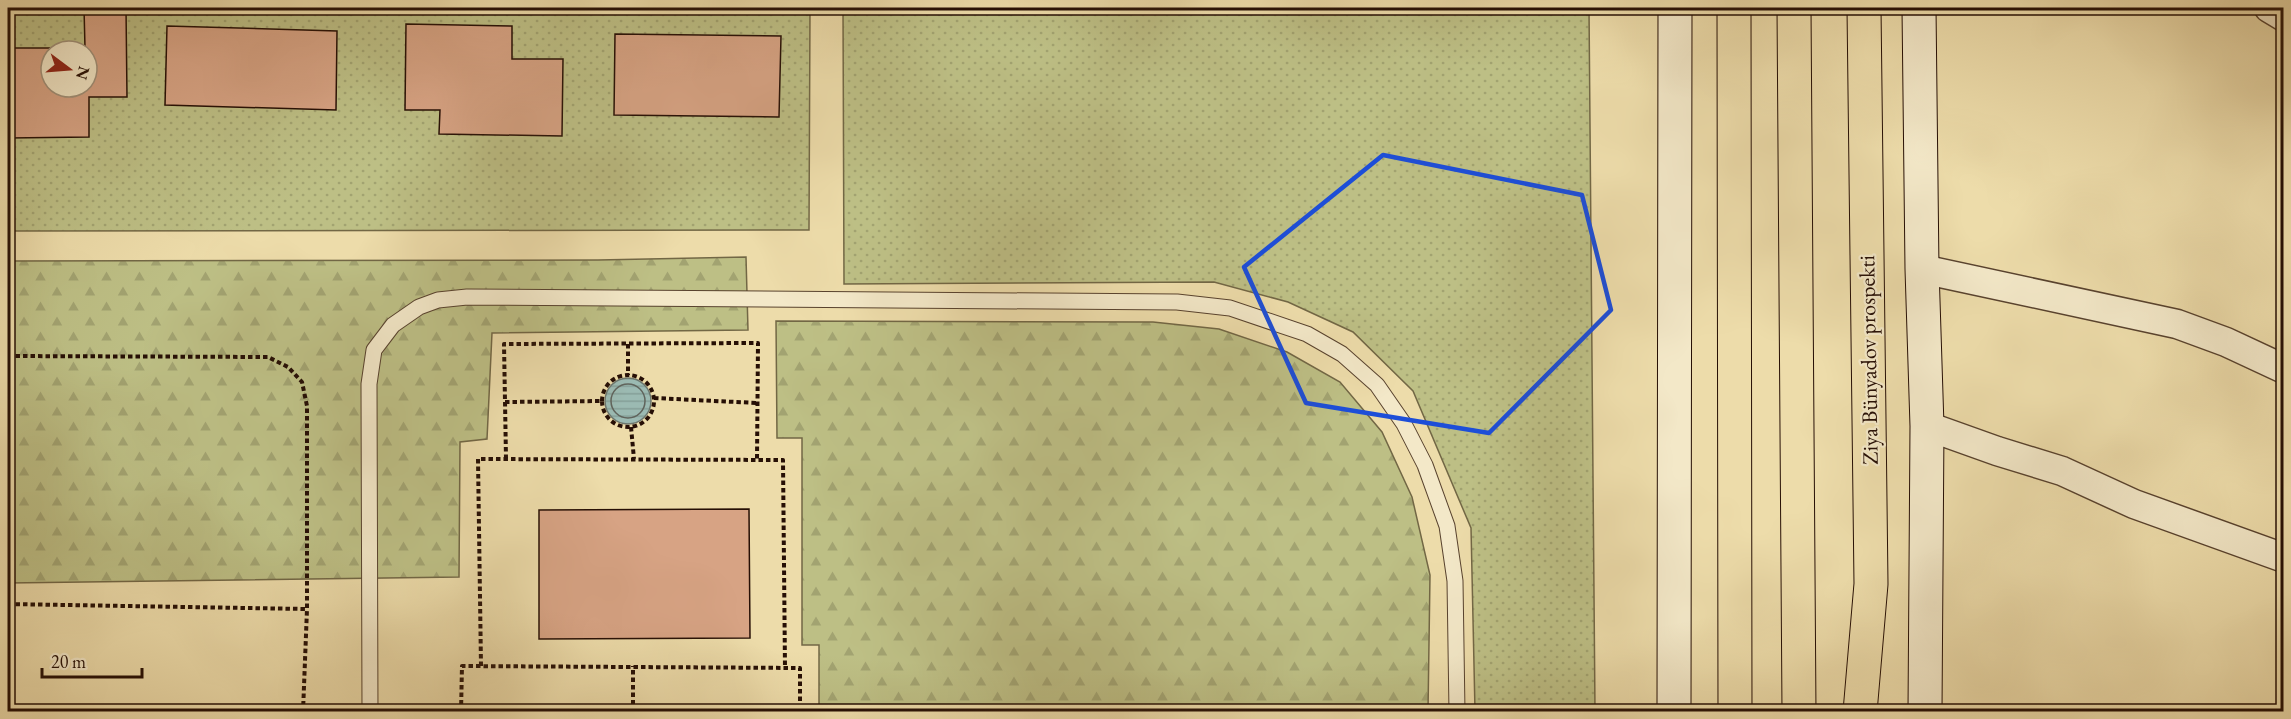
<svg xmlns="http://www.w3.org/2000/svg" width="2291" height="719" font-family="'EB Garamond',serif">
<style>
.grass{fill:url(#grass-dots);stroke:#726745;stroke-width:1.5;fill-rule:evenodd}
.forest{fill:url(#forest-firs);stroke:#726745;stroke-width:1.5}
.water{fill:url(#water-rules);stroke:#6c766d;stroke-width:1.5}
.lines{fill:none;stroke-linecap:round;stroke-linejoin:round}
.shore{stroke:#60645c;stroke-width:1.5}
.building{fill:#d7a384;stroke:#260f05;stroke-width:1.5;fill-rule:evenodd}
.service-casing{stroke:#58422e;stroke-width:17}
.minor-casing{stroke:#58422e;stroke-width:31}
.secondary-casing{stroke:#260f05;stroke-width:35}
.primary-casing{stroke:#260f05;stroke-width:35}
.path{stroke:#260f05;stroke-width:4;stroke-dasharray:4.5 3;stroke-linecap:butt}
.service{stroke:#f3e8c8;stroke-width:15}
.minor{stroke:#f3e8c8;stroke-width:28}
.secondary{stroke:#f3e8c8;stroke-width:33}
.primary{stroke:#eddcaa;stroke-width:33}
.marked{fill:none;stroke:#1d4ed8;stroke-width:4.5;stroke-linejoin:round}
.labels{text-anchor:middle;stroke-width:4.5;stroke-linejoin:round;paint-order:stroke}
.street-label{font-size:22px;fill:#260f05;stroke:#f3e8c8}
</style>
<defs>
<pattern id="grass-dots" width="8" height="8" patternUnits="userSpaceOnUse" patternTransform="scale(1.5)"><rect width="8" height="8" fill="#bdbf85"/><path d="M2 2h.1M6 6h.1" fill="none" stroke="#a2a371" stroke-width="1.8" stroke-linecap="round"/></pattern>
<pattern id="forest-firs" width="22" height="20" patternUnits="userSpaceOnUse" patternTransform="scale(1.5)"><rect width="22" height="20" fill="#bdbf85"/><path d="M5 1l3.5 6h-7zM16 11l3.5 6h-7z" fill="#a2a371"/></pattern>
<pattern id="water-rules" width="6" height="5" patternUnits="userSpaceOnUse" patternTransform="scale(1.5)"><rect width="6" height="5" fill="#9bbab2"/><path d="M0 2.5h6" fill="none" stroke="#859f98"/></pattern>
</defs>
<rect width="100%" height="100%" fill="#eddcaa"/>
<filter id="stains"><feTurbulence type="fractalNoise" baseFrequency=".00333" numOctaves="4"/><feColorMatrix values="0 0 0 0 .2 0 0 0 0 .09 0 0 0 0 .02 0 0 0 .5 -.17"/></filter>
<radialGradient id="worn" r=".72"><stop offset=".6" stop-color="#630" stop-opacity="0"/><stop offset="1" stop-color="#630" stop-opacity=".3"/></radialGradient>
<!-- grass -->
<path class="grass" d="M8 8H810L809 230 8 231ZM51 51H87V87H51Z
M843 8H1589L1595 711H1475L1471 528 1413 391 1353 332 1288 302 1214 282 844 284Z"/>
<!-- forest -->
<path class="forest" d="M746 257 748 330 492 333 487 439 460 442 459 577 8 583V261L598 260Z
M776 321 1153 322 1219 329 1287 352 1340 382 1382 432 1412 497 1430 575 1428 711H819V645H802V438H777Z"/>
<!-- water -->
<path class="water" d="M605 401a23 23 0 1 1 46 0a23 23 0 1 1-46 0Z"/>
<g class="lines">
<!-- shore -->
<path class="shore" d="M611 401a17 17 0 1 1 34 0a17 17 0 1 1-34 0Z"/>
</g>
<!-- building -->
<path class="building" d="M84 8H126L127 97H89V137L8 138V48H85ZM51 51H87V87H51Z
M406 24 512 26V59H563L562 136 439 134 440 110H405Z
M167 26 337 31 336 110 165 105Z
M615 34 781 36 779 117 614 115Z
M749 509 750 638 539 639V510Z"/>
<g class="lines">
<!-- service casing -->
<g class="service-casing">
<path id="service" d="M370 712 369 384 374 350 393 325 419 307 438 300 467 297 1177 302 1230 308 1307 334 1342 354 1377 385 1404 424 1425 465 1447 526 1455 581 1457 712"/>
</g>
<!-- minor casing -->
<g class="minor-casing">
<path id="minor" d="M2269 8 2284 17
M1922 269 2177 324 2226 342 2284 369
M1927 426 1997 451 2062 471 2134 504 2284 558"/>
</g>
<!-- secondary casing -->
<g class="secondary-casing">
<path id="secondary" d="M1919 8 1922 269 1927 426 1925 712
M1674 712 1675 8"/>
</g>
<!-- primary casing -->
<g class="primary-casing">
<path id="primary" d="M1734 8 1735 712
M1794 8 1799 712
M1860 712 1871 584 1864 8"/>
</g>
<!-- path -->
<path class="path" d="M628 344V375
M8 356 268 357 288 367 302 382 307 406V609L303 712
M602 401a26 26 0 1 1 52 0a26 26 0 1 1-52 0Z
M654 398 757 403
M505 402 602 401
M631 427 634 459
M506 459 504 344 758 343 757 460
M8 604 307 609
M481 666 478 459 783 460 785 668
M461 712 462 666 800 668V712
M633 712V666"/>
<!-- service -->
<use href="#service" class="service"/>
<!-- minor -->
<use href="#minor" class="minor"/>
<!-- secondary -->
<use href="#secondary" class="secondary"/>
<!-- primary -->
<use href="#primary" class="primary"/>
</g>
<!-- marked area -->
<path class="marked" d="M1383 155 1582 195 1611 310 1489 433 1306 403 1244 267Z"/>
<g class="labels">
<!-- street labels -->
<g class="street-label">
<text transform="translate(1868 360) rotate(-91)" y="8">Ziya Bünyadov prospekti</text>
</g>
</g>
<!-- margin -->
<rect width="2291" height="719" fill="none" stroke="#eddcaa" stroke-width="30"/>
<rect x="9" y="9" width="2273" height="701" fill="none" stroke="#260f05" stroke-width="3"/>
<rect x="15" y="15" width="2261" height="689" fill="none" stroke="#260f05" stroke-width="1.5"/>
<!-- north arrow -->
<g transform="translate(69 69) rotate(106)"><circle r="28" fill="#f3e8c8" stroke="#a1917a" stroke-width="1.5"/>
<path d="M0-4.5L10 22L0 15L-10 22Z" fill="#8f2418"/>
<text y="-9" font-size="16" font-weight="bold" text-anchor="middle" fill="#260f05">N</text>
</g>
<!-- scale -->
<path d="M42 668v9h100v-9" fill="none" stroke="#260f05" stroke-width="3"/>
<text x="51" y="668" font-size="18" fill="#260f05" stroke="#f3e8c8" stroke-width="4.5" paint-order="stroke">20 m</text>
<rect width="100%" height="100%" filter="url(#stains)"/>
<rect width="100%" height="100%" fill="url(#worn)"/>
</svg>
